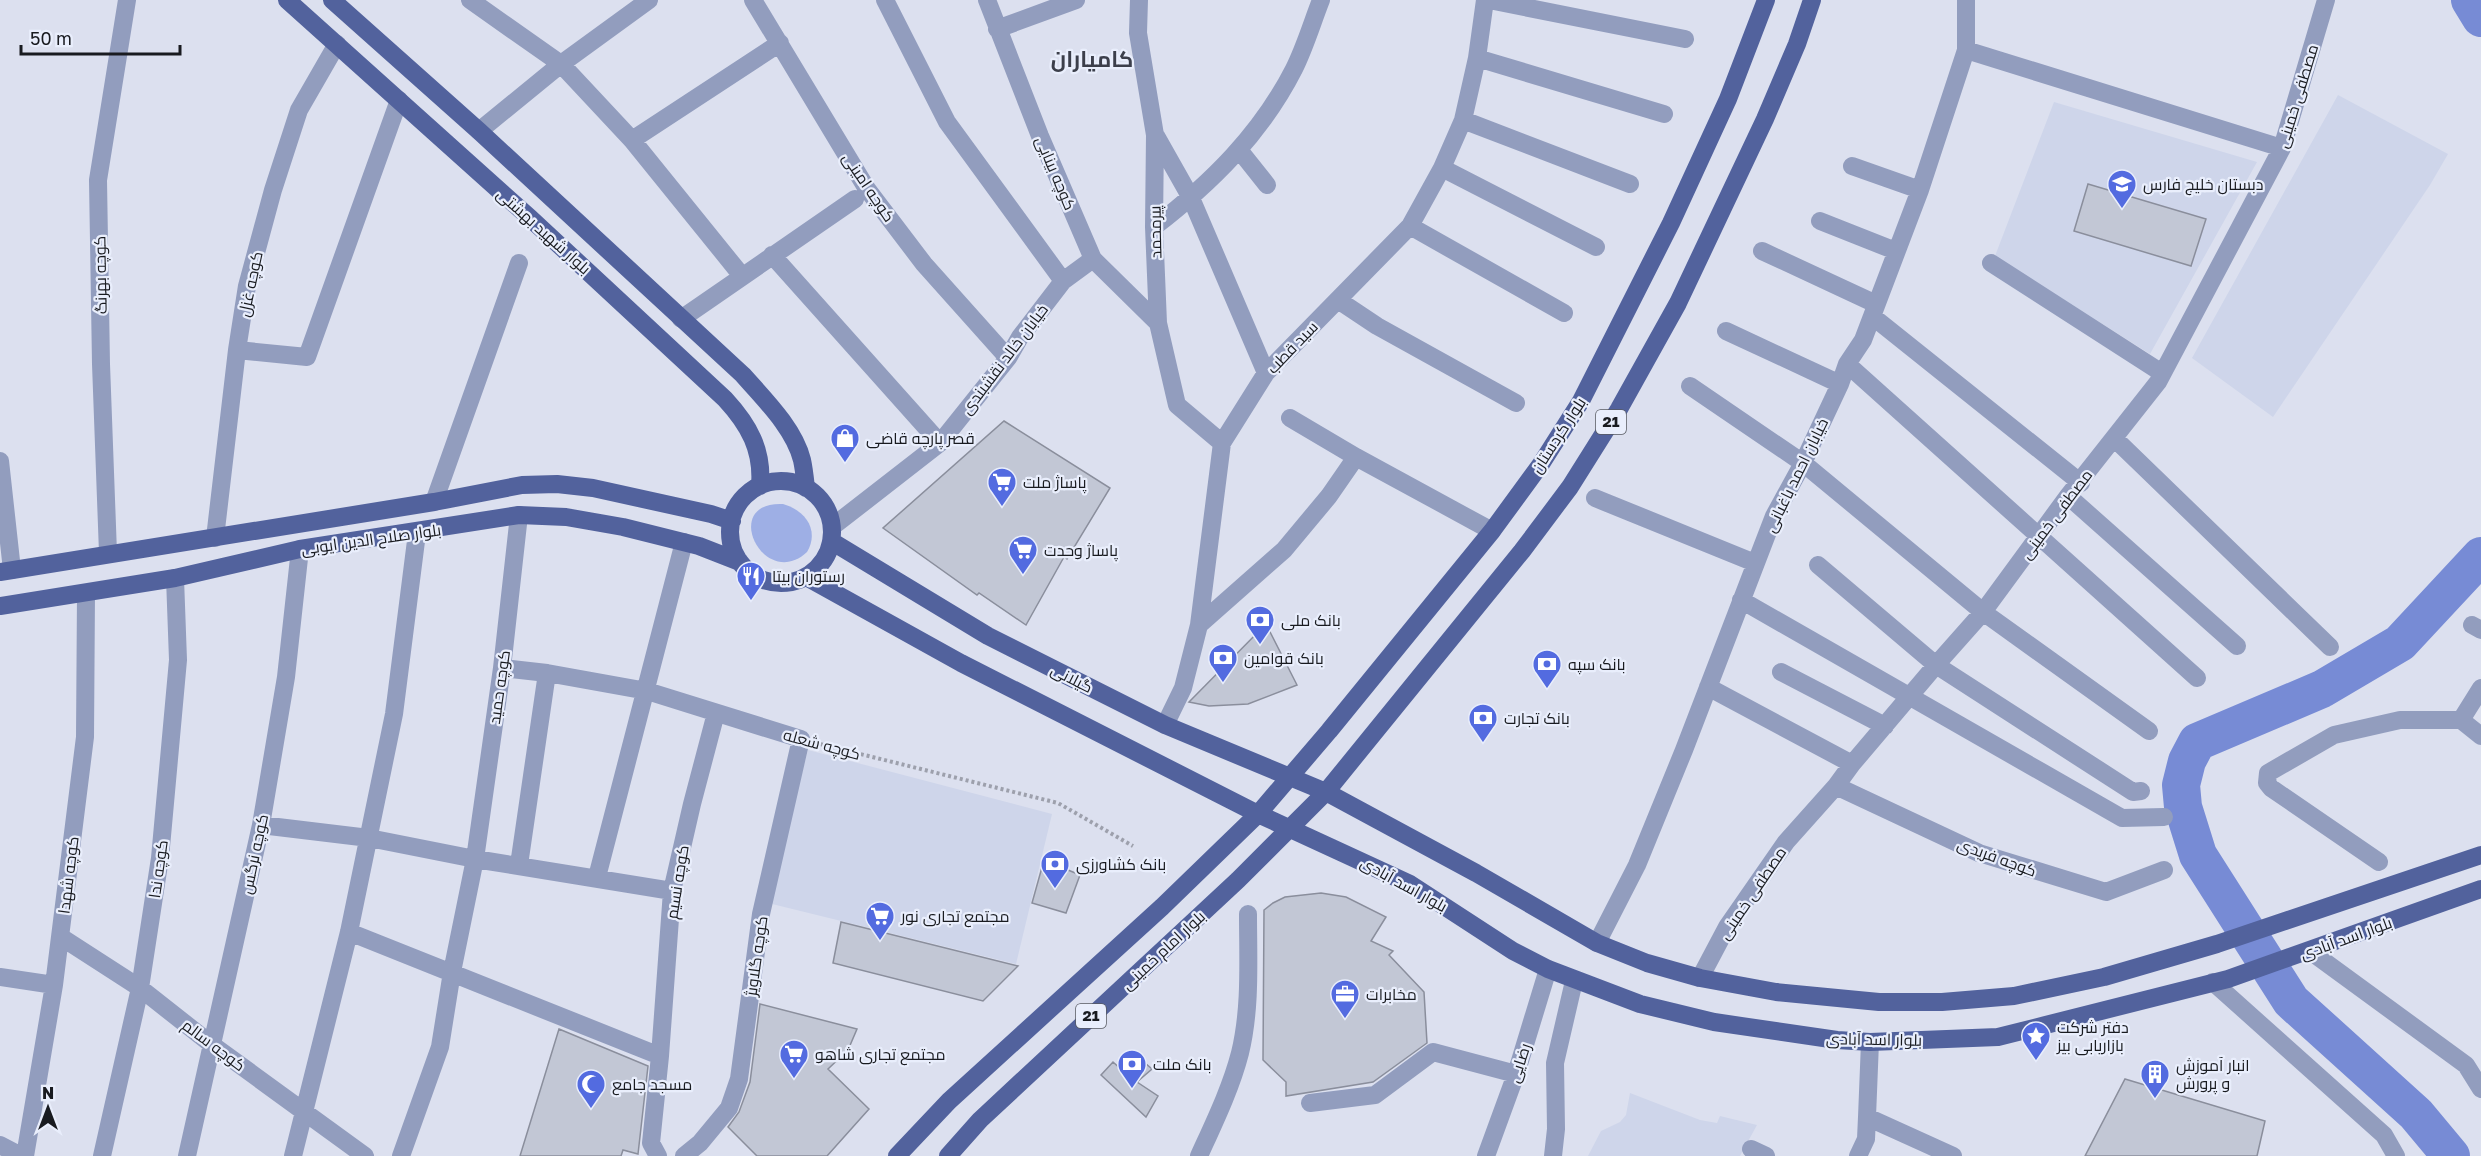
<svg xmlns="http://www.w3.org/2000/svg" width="2481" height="1156" font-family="'Golos Text',Cairo,sans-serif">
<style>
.built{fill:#ced5ea}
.green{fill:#9eafe5}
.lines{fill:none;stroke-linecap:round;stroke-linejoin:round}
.river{stroke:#778bd5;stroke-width:38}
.building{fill:#c2c7d5;stroke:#8a8e9c;stroke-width:1.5}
.path{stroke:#9da0ac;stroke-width:4;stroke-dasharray:3 3;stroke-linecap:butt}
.minor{stroke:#929dbe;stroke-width:18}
.major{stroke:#52629d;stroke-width:18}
.labels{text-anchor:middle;stroke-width:4.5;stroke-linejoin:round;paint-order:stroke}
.shield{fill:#e9eefc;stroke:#575a62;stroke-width:1.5}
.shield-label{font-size:15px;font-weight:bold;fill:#191b20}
.street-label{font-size:16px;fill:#191b20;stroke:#e9eefc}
.poi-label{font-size:16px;fill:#191b20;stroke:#e9eefc;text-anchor:start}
.district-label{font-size:22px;font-weight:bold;fill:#3c3f4b;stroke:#e9eefc}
</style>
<rect width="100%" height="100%" fill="#dce0ef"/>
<!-- built -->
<path class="built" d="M2338 95 2448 154 2430 185 2273 417 2192 358Z
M2054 102 2257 162 2150 354 1995 256Z
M808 750 1052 814 1016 964 768 903Z
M1630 1093 1700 1120 1717 1123 1720 1116 1757 1125 1740 1156H1588L1601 1131 1620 1122 1626 1115Z"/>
<!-- green -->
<path class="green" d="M783 504C805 510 820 530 807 552 764 592 719 501 783 504Z"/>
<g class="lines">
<!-- river -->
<path class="river" d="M2470 0 2481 18
M2451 1156 2416 1114 2291 1001 2198 855 2183 807 2181 785 2187 761 2197 742 2322 689 2400 643 2481 556"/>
</g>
<!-- building -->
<path class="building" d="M2088 184 2206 219 2191 266 2074 231Z
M1004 421 1110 488 1067 559 1064 557 1026 625 979 593 977 595 883 528Z
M1266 624 1297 685 1248 704 1209 706 1189 702Z
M1044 860 1080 875 1066 913 1032 903Z
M1321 893 1346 897 1386 917 1371 941 1393 951 1389 955 1424 992 1427 1043 1373 1082 1286 1096V1082L1263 1060 1264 910 1273 903 1285 897Z
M841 922 1018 966 983 1001 833 963Z
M760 1004 857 1029 848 1050 828 1069 869 1109 827 1156H757L728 1127 739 1112 750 1082Z
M559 1029 648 1066 638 1154 623 1150 621 1156H520Z
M1138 1057 1152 1069 1137 1082 1158 1096 1146 1117 1101 1075 1113 1062 1123 1071Z
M2125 1079 2265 1121 2257 1156H2085Z"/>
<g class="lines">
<!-- path -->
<path class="path" d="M820 744 1058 803 1133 846"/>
<!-- minor -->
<path class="minor" d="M470 0 561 64 632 140 742 276
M753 0 867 189 924 264 1008 358
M885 0 947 122 1063 281
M987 0 1040 136 1093 259 1158 323
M1139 0 1138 33 1155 135 1154 227 1158 323 1177 405 1222 443
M1489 0 1685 39
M997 29 1076 0
M1966 50 2282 148
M1477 58 1664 114
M1463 120 1630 184
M479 131 561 64 649 0
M1156 136 1191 198 1266 373
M632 140 780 43
M1240 151 1267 185
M1852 166 1920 190
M1442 168 1596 247
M1820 221 1896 251
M1410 226 1564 313
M1154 227C1211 183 1261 134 1294 69 1305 47 1312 23 1321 0
M1762 251 1876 304
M772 255 940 443
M1991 263 2162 373
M1338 300 1377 326 1516 403
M1872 316 2081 483
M681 319 855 199
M1726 331 1840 384
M237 350 307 357 399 100
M1847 364 2197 678
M1690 386 1803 463 1983 612 2149 731
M1290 418 1356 457 1492 531
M2114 438 2330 647
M0 461 12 570
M2068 496 2237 646
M1595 498 1755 563
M434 502 519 263
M832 527 940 443 1008 358 1020 337 1063 281 1093 259
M215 538 237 350 247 286 273 190 299 110 337 44
M108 553 101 364 98 180 127 0
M1818 565 1936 665 2133 792 2141 791
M1741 600 2122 818 2164 817
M1199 625 1284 550 1329 496 1356 457
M2472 625 2481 630
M502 668 547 673 647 691 801 739 761 914 739 1079 729 1108 700 1143 684 1156
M1781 672 1885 726
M1708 687 1852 764
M2461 720 2481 688
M2461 720 2481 736
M1165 725 1183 688 1199 625 1222 443 1266 373 1410 226 1442 168 1463 120 1477 58 1485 0
M1836 786 1979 853 2106 892 2164 870
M261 825 369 838 475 859 672 891
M2379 862 2271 788 2267 783 2268 773 2334 735 2400 720H2461
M519 865 547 673
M597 877 684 542
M349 932 660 1056
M61 937 140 988 211 1044 365 1156
M1597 943 1637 865 1684 750 1774 516 1803 463 1840 384 1847 364 1863 340 1920 190 1966 50V0
M2310 951 2466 1065 2481 1089
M0 977 54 985
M1700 978 1727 927 1786 842 1836 786 1852 764 1936 665 1983 612 2068 496 2158 382 2282 148 2326 0
M2213 982 2384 1135 2396 1156
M1870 1042 1867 1117 1953 1156
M1310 1103 1375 1095 1433 1052 1516 1074
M0 1145 21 1156
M1751 1149 1766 1156
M25 1156 54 985 85 737 86 593
M102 1156 140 988 160 858 178 660 175 578
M187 1156 261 825 286 677 300 549
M293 1156 349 932 394 714 417 533
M401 1156 440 1047 452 972 475 859 502 668 519 515
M658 1156 651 1143 660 1056 672 891 692 804 716 713
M1199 1156C1214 1123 1231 1088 1240 1053 1251 1008 1248 960 1248 914
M1486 1156 1516 1074 1548 969
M1553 1156 1556 1129 1555 1063 1574 981
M1858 1156 1866 1139 1867 1117"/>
<!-- major -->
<path class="major" d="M287 0 530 218 725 399C749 425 763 450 760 486
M332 0 479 131 743 375C764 399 794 428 802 460 804 469 805 479 806 488
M730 532a51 51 0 1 1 102 0a51 51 0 1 1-102 0Z
M831 541 988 636 1165 725 1326 792 1476 873 1597 943 1647 963 1700 978 1776 992 1879 1002H1942L2014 996 2104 977 2217 944 2481 855
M0 572 434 502 522 485 557 484 593 488 711 514 732 521
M806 577 961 663 1258 814 1410 884 1513 951 1548 969 1640 1004 1714 1022 1837 1040 1870 1042 1998 1037 2228 979 2481 889
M0 606 175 578 300 549 519 515 566 517 623 527 699 546 740 562
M897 1156 949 1101 1162 907 1258 814 1329 731 1492 531 1541 464 1581 401 1671 223 1728 99 1766 0
M948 1156 980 1120 1238 880 1326 792 1522 551 1570 487 1619 409 1678 303 1765 119 1797 44 1812 0"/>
</g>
<!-- icons -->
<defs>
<g id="school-pin" transform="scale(1.5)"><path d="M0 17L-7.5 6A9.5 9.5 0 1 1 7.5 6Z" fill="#536be0" stroke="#e9eefc"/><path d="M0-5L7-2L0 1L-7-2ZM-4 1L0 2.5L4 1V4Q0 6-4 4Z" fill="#fff"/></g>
<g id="shop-pin" transform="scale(1.5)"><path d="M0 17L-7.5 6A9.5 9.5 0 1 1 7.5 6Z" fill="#536be0" stroke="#e9eefc"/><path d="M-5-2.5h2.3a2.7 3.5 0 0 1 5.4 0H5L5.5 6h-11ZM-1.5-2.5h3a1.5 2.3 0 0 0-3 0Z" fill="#fff"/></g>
<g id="supermarket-pin" transform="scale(1.5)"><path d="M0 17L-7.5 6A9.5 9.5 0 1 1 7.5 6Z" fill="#536be0" stroke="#e9eefc"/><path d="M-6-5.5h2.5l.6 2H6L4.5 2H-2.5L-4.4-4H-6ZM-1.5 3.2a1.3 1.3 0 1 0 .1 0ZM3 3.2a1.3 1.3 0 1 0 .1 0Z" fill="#fff"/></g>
<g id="restaurant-pin" transform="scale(1.5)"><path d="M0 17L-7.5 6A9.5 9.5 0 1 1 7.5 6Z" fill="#536be0" stroke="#e9eefc"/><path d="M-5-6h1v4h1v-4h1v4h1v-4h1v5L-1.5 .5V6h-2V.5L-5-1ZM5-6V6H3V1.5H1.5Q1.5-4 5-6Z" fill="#fff"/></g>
<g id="bank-pin" transform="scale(1.5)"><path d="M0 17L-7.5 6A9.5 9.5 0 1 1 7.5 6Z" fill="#536be0" stroke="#e9eefc"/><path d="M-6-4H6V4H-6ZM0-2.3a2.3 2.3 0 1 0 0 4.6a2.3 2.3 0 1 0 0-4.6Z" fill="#fff"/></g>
<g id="office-pin" transform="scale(1.5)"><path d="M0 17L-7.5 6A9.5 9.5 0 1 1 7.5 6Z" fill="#536be0" stroke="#e9eefc"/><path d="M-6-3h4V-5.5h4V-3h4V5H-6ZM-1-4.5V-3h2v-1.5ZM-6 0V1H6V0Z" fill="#fff"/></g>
<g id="sight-pin" transform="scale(1.5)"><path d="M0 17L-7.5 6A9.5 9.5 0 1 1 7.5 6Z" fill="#536be0" stroke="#e9eefc"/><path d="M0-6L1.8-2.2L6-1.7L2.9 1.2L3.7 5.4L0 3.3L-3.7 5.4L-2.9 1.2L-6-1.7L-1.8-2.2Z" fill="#fff"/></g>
<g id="building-pin" transform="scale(1.5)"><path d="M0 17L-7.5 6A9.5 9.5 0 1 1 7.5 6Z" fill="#536be0" stroke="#e9eefc"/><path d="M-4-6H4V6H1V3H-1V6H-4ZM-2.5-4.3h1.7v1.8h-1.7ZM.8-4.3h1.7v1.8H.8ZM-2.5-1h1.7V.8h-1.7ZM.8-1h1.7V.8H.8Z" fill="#fff"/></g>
<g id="mosque-pin" transform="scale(1.5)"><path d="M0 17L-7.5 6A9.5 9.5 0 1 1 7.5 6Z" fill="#536be0" stroke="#e9eefc"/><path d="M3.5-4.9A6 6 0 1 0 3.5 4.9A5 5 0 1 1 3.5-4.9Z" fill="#fff"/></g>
</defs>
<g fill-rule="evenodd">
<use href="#school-pin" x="2122" y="184"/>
<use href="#shop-pin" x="845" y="438"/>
<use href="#supermarket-pin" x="1002" y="482"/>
<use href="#supermarket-pin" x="1023" y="550"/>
<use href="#restaurant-pin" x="751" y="576"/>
<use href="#bank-pin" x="1260" y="620"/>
<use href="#bank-pin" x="1223" y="658"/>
<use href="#bank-pin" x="1547" y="664"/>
<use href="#bank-pin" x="1483" y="718"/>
<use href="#bank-pin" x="1055" y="864"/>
<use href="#supermarket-pin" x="880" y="916"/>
<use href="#office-pin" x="1345" y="994"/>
<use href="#sight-pin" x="2036" y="1036"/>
<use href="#supermarket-pin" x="794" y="1054"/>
<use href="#bank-pin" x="1132" y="1064"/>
<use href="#building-pin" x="2155" y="1074"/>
<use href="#mosque-pin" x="591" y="1084"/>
</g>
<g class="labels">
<!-- shield labels -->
<g class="shield">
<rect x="1596" y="410" width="30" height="24" rx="4.5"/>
<rect x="1076" y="1004" width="30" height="24" rx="4.5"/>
</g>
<g class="shield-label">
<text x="1611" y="427">21</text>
<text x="1091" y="1021">21</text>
</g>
<!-- street labels -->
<g class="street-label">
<text transform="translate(2297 96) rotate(-73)" y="6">مصطفی خمینی</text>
<text transform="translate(1056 173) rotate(67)" y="6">کوچه بینایی</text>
<text transform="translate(869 187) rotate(56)" y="6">کوچه امینی</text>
<text transform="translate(544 231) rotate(42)" y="6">بلوار شهید بهشتی</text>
<text transform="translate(1155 232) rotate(-91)" y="6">پیرمحمد</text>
<text transform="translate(100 275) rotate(-91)" y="6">کوچه بهرنگ</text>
<text transform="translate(250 284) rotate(-78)" y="6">کوچه غزل</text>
<text transform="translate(1292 347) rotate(-46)" y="6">سید قطب</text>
<text transform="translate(1004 359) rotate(-53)" y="6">خیابان خالد نقشبندی</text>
<text transform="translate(1558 435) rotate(-57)" y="6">بلوار کردستان</text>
<text transform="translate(1796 475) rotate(-64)" y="6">خیابان احمد باغبانی</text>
<text transform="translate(2056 514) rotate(-53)" y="6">مصطفی خمینی</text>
<text transform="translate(371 539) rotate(-8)" y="6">بلوار صلاح الدین ایوبی</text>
<text transform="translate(1072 678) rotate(27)" y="6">گیلانی</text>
<text transform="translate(499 687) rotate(-82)" y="6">کوچه حمید</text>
<text transform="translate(822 744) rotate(15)" y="6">کوچه شعله</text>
<text transform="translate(254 854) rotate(-78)" y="6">کوچه نرگس</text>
<text transform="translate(1997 857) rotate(20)" y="6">کوچه فریدی</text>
<text transform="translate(158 869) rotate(-82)" y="6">کوچه ندا</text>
<text transform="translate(68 875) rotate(-83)" y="6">کوچه شهدا</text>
<text transform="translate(677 882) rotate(-81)" y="6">کوچه نسیم</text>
<text transform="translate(1404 884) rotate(29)" y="6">بلوار اسد آبادی</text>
<text transform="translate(1752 893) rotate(-56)" y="6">مصطفی خمینی</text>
<text transform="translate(2346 938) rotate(-20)" y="6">بلوار اسد آبادی</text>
<text transform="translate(1163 950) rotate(-43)" y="6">بلوار امام خمینی</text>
<text transform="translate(756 956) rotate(-82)" y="6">کوچه گلاویژ</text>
<text transform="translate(1874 1039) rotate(1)" y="6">بلوار اسد آبادی</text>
<text transform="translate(214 1045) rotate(37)" y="6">کوچه سالم</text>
<text transform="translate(1519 1063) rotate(-72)" y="6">رضایی</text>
</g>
<!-- poi labels -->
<g class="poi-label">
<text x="2143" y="190">دبستان خلیج فارس</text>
<text x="866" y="444">قصر پارچه قاضی</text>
<text x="1023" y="488">پاساژ ملت</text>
<text x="1044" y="556">پاساژ وحدت</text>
<text x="772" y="582">رستوران بیتا</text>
<text x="1281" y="626">بانک ملی</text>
<text x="1244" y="664">بانک قوامین</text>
<text x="1568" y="670">بانک سپه</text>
<text x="1504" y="724">بانک تجارت</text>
<text x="1076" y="870">بانک کشاورزی</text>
<text x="901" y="922">مجتمع تجاری نور</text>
<text x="1366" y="1000">مخابرات</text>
<text x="2057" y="1033">دفتر شرکت<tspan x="2057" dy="18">بازاریابی بیز</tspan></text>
<text x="815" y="1060">مجتمع تجاری شاهو</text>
<text x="1153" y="1070">بانک ملت</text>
<text x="2176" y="1071">انبار آموزش<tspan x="2176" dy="18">و پرورش</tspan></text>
<text x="612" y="1090">مسجد جامع</text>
</g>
<!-- district labels -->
<g class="district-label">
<text x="1092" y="67">کامیاران</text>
</g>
</g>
<!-- north arrow -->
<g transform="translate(48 1108)" stroke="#e9eefc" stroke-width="4.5" paint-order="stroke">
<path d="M0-4.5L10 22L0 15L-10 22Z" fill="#191b20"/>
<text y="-9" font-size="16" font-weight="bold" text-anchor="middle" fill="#191b20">N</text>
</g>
<!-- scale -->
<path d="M21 45v9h159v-9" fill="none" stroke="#191b20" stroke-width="3"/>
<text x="30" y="45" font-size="18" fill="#191b20" stroke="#e9eefc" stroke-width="4.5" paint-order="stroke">50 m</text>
</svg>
